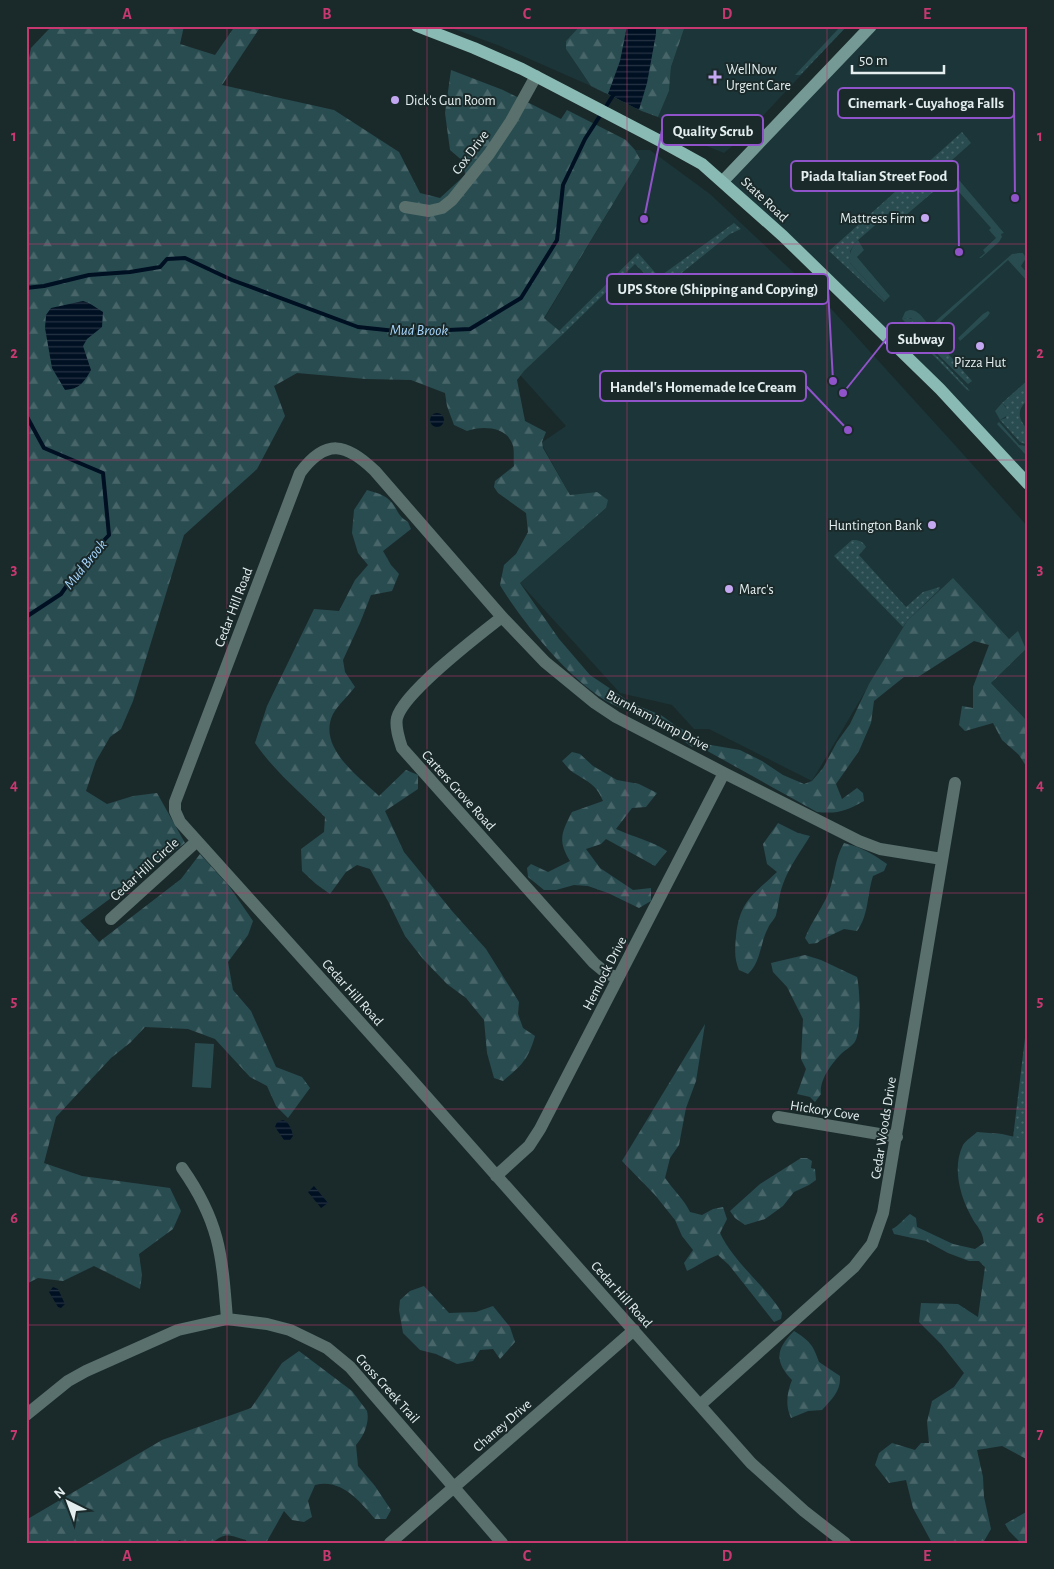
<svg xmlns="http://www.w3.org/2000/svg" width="1054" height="1569" font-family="'Alegreya Sans',sans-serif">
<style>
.built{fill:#1c3538}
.grass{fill:url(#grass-dots)}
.forest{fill:url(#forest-firs)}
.green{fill:#294c50}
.water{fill:url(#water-rules)}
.pier{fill:#1a2a2b}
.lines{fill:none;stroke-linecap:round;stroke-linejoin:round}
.stream{stroke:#001023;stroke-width:4}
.street{stroke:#59706d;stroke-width:12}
.secondary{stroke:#759a95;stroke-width:12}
.primary{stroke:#8abab4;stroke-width:12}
.grid{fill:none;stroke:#c73871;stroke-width:1;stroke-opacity:0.55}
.poi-dot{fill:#c4a7f1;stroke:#1a2a2b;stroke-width:2}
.labels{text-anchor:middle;stroke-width:4;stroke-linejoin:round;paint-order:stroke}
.poi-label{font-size:14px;fill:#e4eeef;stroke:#1a2a2b;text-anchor:start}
.street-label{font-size:14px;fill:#e4eeef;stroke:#1a2a2b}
.water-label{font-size:15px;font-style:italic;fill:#a7d5fc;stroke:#1a2a2b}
.leader{fill:none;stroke:#9053c9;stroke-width:2}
.callout-dot{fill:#9053c9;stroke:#1a2a2b;stroke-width:2}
.callout{fill:#1a2a2b;stroke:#9053c9;stroke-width:2}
.callout-label{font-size:15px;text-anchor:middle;font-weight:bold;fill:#e4eeef}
.neatline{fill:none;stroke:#c73871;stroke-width:2}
.grid-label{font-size:16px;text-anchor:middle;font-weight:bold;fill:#c73871}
</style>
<defs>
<pattern id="grass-dots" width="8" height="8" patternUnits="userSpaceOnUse" patternTransform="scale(1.25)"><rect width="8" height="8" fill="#294c50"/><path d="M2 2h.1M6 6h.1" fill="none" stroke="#48666a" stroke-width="1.8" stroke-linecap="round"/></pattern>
<pattern id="forest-firs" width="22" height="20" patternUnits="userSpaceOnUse" patternTransform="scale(1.25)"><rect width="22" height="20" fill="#294c50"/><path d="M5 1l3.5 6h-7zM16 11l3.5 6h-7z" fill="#48666a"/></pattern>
<pattern id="water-rules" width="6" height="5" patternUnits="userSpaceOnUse" patternTransform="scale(1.25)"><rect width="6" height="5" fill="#001023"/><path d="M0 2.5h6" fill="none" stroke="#253343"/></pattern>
</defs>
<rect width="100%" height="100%" fill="#1a2a2b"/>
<!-- built -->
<path class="built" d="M446 26H580L566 41 572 58 591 86 500 46Z
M685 26H847L742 138 724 153 694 141 658 117 669 91 671 67Z
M871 26H1028V484L723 181Z
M635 150H650L710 194 825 302 963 454 1028 527 1027 721 991 683 1026 649 1018 632 1009 640 907 621 812 781 709 729H694L672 705 620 693 520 583 606 508 597 492 570 495 541 443 566 426 520 375 562 334 544 319 640 159Z"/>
<!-- grass -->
<path class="grass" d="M841 26H847L805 70 800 75H795Z
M962 132 971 143 933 177 940 186 899 221 889 213 857 241 850 251V263L885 301 884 302 829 251Z
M734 223 741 229 730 234 663 288 660 289 635 264 563 334 559 331 638 253 659 277Z
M908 318 913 319 922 329H926L929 332 972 381 968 384 902 319Z
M902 323 943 362 970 391 967 390 940 362 904 327Z
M1028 380V400C1016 410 1018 419 1028 430V445L1020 442 1000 420 1006 418V407L1002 403Z
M999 422 1019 445 1026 446 1028 449V457L997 424Z
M852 540C859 540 863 541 866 547L859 555 906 607 923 592 940 587 939 590 907 621 903 627 834 556Z
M1028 1013V1140L1013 1138Z
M1028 1321V1417L1025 1415Z"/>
<!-- forest -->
<path class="forest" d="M55 26H85L91 28 92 26H184L180 44 215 55 235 26H261L222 85 334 110 399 152 420 193 440 198 465 175 464 162 450 150 445 113 451 70 503 90 561 119 567 110 626 140 635 150 640 159 544 318 563 334 524 371 517 380 525 421 546 432 542 442 543 448 570 495 597 492 608 500 606 508 520 583 559 639 590 675 633 704 661 715 676 726 690 733 697 742 692 747C674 733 657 722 636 713 628 710 619 708 612 704 573 684 522 622 500 585L504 565 516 554 528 532 526 513 498 493 494 487 495 481 514 466C513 459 515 449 512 443 505 426 481 426 467 431L454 425 447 406 445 393 411 380 366 379 297 373 274 386 285 416 257 469 184 535 133 701 121 729 110 737 96 761 86 791 107 804 133 796 157 793 185 843 80 921 99 942 181 879 200 854 229 886 253 921 248 935 228 962 233 990 251 1011 276 1067 302 1077 310 1088 288 1118 276 1106 267 1086 250 1077 215 1039 188 1029 145 1027 131 1042 111 1058 56 1117 44 1163 82 1176 170 1188 181 1211 173 1229 139 1254 142 1275 140 1289 94 1266 63 1281 38 1278 26 1284V62H28L31 48 48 30Z
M580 26H685L671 67 669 91 658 117 639 110 591 86 566 49V41Z
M367 490C378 493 389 496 395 507 399 514 400 517 408 522L411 529 383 551 391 565 399 574 392 591 371 595 360 623 343 660 345 672 355 687C349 695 338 705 333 714 317 747 358 776 379 796L406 770 418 775V789L385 811 404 852 452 911 486 949 519 1002 518 1014 523 1028 535 1036C528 1060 522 1065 503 1081L494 1078 487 1053 484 1020 466 998 447 984 423 959 405 936 389 903 370 869 357 865 346 872 330 894 316 884 302 871 301 849 324 832 325 817C301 793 275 772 255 743L267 706 314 609 339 611 355 580 368 565 358 553 352 533 354 510Z
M953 578 1009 639 1018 631 1026 649 991 683 1028 722V769L1019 755 1002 740 993 723 965 731 959 725 962 706 973 708V687L989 645 974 641 918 677H904L874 701 871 723 859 751 836 784 842 799 857 788 863 793 864 801C846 811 838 814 817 812L702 748 705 744 740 750 762 761 783 775 804 784 812 781 823 768 837 742 850 724 869 684 907 621Z
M572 752 580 754 593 766 617 780 639 784 657 793 646 807 632 808 616 829C633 837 652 841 667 851L655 866 606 839 601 844 586 849 600 868 633 890 651 888V901L639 908 608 893 588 886 574 885 556 890H544L528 877 527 868 531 864 548 872 570 861C557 840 562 832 572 812L603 801C596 784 588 782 574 773 569 770 566 765 562 761Z
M778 823 798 833 810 836C801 851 789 867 783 884 779 894 779 904 776 915 775 919 770 923 768 928 760 943 761 962 748 974L739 970C734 957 735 950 736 936 740 900 753 895 777 872L767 864 763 844Z
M844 843C861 847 873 854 887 864L884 871 873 876C867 894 869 915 857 931L844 929 821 940 817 943 809 944 805 938C811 922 822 909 829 892 835 876 834 860 844 843Z
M805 955 821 960 857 977C860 990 862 1034 854 1043 851 1047 845 1050 842 1053 832 1063 819 1080 821 1094L815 1102 810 1097 797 1094 806 1069 801 1059 803 1019 787 987 773 972 771 963Z
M705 1024 696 1081 686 1108 679 1145 670 1158 665 1178C674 1191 683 1198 690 1212L702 1215 713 1209 723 1207 727 1219 720 1233C735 1264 764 1284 782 1313L781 1319 774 1322 729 1265 718 1255C706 1259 698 1266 687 1271L684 1263 693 1250 682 1236 675 1220 655 1195 622 1161Z
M977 1132 1002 1134 1028 1140V1321L1025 1415 1028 1417V1460L1002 1446 977 1450 983 1477 984 1497 991 1529 983 1543H932L913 1508 906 1480 889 1483 875 1465 879 1453 892 1443 915 1450 921 1443H929L927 1422 932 1401 954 1387 964 1373 941 1344 919 1322 921 1303 958 1304 978 1317 985 1267 979 1261H969L948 1253 926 1241 894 1234 892 1229C900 1225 903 1219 910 1214L916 1218 917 1227 953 1244 975 1249 984 1243C982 1228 977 1228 971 1216 960 1196 952 1167 963 1145 966 1140 973 1136 977 1132Z
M801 1158H807L812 1161 811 1168 815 1169 816 1180 809 1185 794 1192 783 1206 765 1219 745 1225 735 1218 730 1211 760 1184Z
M424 1286 449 1313 476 1312 493 1306 510 1327 515 1342 500 1359 493 1349 480 1350 473 1361 457 1364 436 1354 420 1350 403 1333 399 1310 400 1300 410 1291Z
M794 1331C810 1341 813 1345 819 1362L840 1376C841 1391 832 1399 822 1410L808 1411 791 1418C785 1406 787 1392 792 1380 774 1361 776 1349 794 1331Z
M299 1351 352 1391 367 1411C370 1423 363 1437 356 1445L358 1466 375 1486 391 1510 386 1519H375C360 1501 341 1478 315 1485L308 1501 312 1517 304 1522 292 1520 284 1511 266 1543H247L246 1540C232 1536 224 1531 213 1543H183L180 1540 173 1543H26V1520L162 1440 251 1408 282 1363Z
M1028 1511V1543H1021L1009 1531 1005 1524Z"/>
<!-- green -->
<path class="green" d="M954 179 959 180 1004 233 1001 234 1002 237 999 242 981 258H979L985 253 983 250 996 238 989 230 991 228 950 182Z
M858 240 864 250 857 257 890 296 885 301 850 263C848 255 852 246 858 240Z
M1019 253H1023L1026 258 1021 266 1028 274V282L1008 260 929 332 926 329 919 328 911 318 902 319 905 312C916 305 923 319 930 326L1012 254Z
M988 311 990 313 987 317 960 341 958 338 983 314Z
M1002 403 1007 409 1008 415 1000 420 995 411Z
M195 1043 214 1044 211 1088 192 1087Z"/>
<!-- water -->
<path class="water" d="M627 26H656V34L647 83 639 110 608 94 620 61Z
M83 301 89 303 103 312 102 327 87 339 83 346 91 370C84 382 80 389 65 390L52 368 45 328 46 315 51 308Z
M430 420a7 7 0 1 1 14 0a7 7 0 1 1-14 0Z
M283 1120C289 1122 292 1130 293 1136L290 1140H284L275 1127 277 1122Z
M314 1186 328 1203 321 1208 308 1192Z
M53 1287 58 1289 65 1304 61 1308 58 1307 49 1292Z"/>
<!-- pier -->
<path class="pier" d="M605 93 641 111 640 112H638L606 96Z"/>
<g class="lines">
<!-- stream -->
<path class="stream" d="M26 288 44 286 89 275 130 272 160 267 167 259 185 258 232 280 358 327 405 332 470 329 521 298 557 240 563 185 585 139 614 94
M26 415 44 448 103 473 109 535 82 564 61 594 26 617"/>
<!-- street -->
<path class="street" d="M405 207 429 211 442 208 452 200 489 154 511 121 536 76
M502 617C479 635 404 692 397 718 395 727 399 739 402 748L594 963 606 973 618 978
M111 919 197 841
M778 1117 897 1137
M182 1168C220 1222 222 1255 227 1319
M496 1176 529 1146 540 1129 724 773
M700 1405 854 1267 872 1244 883 1213 955 783
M26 1415 68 1381 86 1371 178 1330 227 1319 267 1324 290 1330 327 1348 350 1367 502 1543
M390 1543 634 1330
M845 1543 804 1511 751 1463 402 1069 180 822 175 811V802L300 473C326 438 346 443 375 471L502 617 545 662 595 703 616 717 724 773 859 841 880 849 942 859"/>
<!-- secondary -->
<path class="secondary" d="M723 181 871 26"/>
<!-- primary -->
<path class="primary" d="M417 26 474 48 522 69 664 143 702 164 783 236 940 389 1028 484"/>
</g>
<!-- grid -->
<path class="grid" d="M227 26V1543M427 26V1543M627 26V1543M827 26V1543M26 244H1028M26 460H1028M26 676H1028M26 893H1028M26 1109H1028M26 1325H1028"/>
<!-- markers -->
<g class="poi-dot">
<path d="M712.5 69.5h5v5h5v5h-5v5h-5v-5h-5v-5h5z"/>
<circle cx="395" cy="100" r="5"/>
<circle cx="925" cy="218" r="5"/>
<circle cx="980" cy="346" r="5"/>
<circle cx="932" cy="525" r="5"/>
<circle cx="729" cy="589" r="5"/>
</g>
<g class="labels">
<!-- poi labels -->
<g class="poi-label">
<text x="726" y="74">WellNow<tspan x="726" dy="16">Urgent Care</tspan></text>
<text x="405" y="105">Dick's Gun Room</text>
<text x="915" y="223" text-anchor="end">Mattress Firm</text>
<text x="980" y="367" text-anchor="middle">Pizza Hut</text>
<text x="922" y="530" text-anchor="end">Huntington Bank</text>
<text x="739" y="594">Marc's</text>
</g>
<!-- street labels -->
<g class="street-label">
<text transform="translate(470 152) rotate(-53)" y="5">Cox Drive</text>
<text transform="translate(765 199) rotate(43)" y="5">State Road</text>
<text transform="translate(233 607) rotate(-69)" y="5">Cedar Hill Road</text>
<text transform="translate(658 720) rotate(28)" y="5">Burnham Jump Drive</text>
<text transform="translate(459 790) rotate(48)" y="5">Carters Grove Road</text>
<text transform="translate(144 869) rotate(-42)" y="5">Cedar Hill Circle</text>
<text transform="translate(604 973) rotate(-63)" y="5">Hemlock Drive</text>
<text transform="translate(353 992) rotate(48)" y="5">Cedar Hill Road</text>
<text transform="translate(825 1110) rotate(9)" y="5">Hickory Cove</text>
<text transform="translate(883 1128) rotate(-81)" y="5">Cedar Woods Drive</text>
<text transform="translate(622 1294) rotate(48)" y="5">Cedar Hill Road</text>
<text transform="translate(388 1388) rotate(48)" y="5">Cross Creek Trail</text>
<text transform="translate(502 1425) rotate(-41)" y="5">Chaney Drive</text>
</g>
<!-- water labels -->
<g class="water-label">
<text x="419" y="335">Mud Brook</text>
<text transform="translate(85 564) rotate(-51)" y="5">Mud Brook</text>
</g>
</g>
<!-- callouts -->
<path class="leader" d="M1015 198L1014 103M644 219L662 130M959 252L958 176M833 381L828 289M843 393L887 338M848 430L806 386"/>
<g class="callout-dot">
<circle cx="1015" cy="198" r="5"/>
<circle cx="644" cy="219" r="5"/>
<circle cx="959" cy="252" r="5"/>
<circle cx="833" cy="381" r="5"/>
<circle cx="843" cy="393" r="5"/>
<circle cx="848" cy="430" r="5"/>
</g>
<g class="callout">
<rect x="838" y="88" width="176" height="30" rx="5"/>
<rect x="662" y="115" width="101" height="30" rx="5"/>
<rect x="791" y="161" width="167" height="30" rx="5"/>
<rect x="607" y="274" width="221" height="30" rx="5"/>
<rect x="887" y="323" width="67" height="30" rx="5"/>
<rect x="600" y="371" width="206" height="30" rx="5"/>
</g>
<g class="callout-label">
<text x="926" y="108">Cinemark - Cuyahoga Falls</text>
<text x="713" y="136">Quality Scrub</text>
<text x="874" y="181">Piada Italian Street Food</text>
<text x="718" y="294">UPS Store (Shipping and Copying)</text>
<text x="921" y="344">Subway</text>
<text x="703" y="392">Handel's Homemade Ice Cream</text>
</g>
<!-- border -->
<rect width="1054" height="1569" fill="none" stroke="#1a2a2b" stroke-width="55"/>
<!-- north arrow -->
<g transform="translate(68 1502) rotate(318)" stroke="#1a2a2b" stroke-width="4" paint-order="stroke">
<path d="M0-4L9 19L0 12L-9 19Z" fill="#e4eeef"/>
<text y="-8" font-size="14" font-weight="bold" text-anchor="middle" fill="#e4eeef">N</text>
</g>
<!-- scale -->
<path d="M852 65v8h92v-8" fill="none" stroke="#e4eeef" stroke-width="2.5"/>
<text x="859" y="65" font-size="15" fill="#e4eeef" stroke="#1a2a2b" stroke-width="4" paint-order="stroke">50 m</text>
<rect x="28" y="28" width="998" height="1514" class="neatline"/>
<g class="grid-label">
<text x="127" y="19">A</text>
<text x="327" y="19">B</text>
<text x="527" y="19">C</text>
<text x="727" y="19">D</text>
<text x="927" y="19">E</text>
<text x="14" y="141">1</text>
<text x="1040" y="141">1</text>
<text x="14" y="358">2</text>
<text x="1040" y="358">2</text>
<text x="14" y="574">3</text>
<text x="1040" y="574">3</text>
<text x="14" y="790">4</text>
<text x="1040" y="790">4</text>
<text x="14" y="1006">5</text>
<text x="1040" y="1006">5</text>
<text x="14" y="1223">6</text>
<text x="1040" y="1223">6</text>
<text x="14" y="1439">7</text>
<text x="1040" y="1439">7</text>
<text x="127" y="1561">A</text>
<text x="327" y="1561">B</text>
<text x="527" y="1561">C</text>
<text x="727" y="1561">D</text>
<text x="927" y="1561">E</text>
</g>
</svg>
